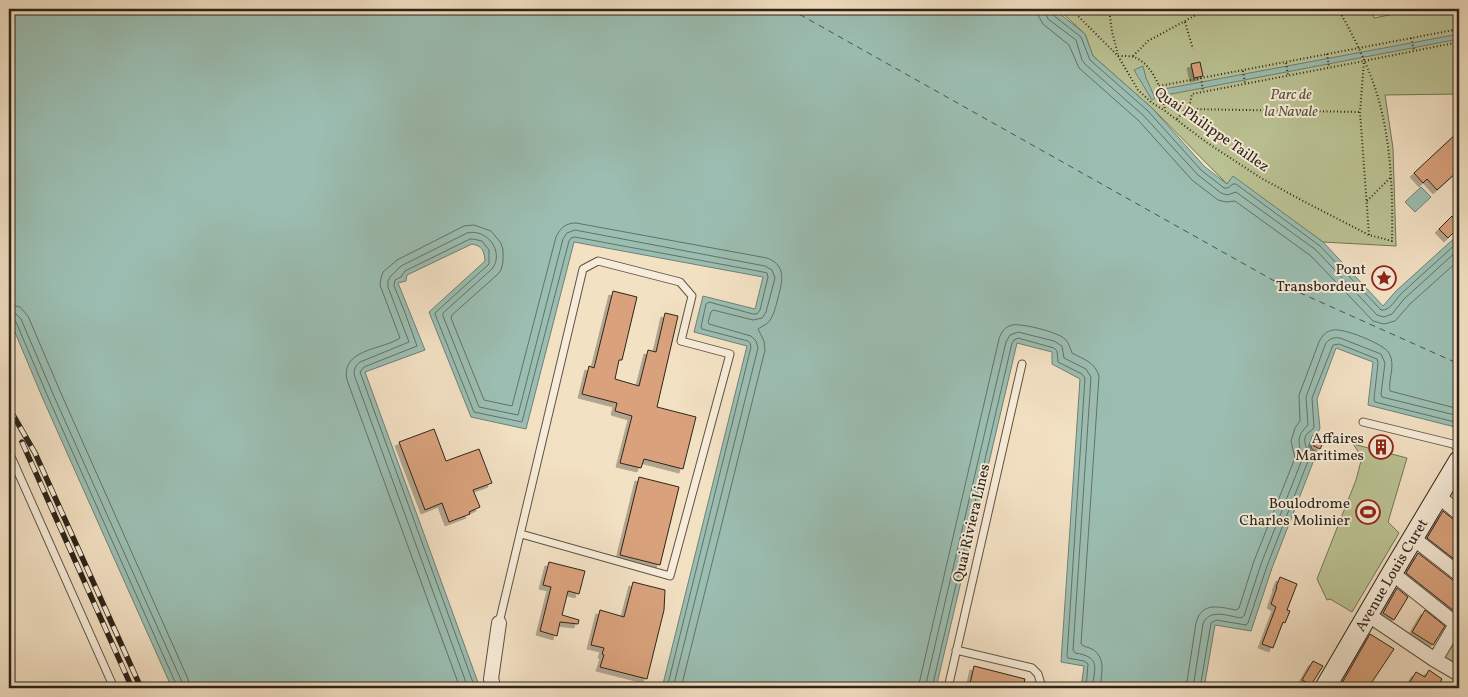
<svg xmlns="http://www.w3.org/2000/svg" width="1468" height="697" font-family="Vollkorn,serif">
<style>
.green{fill:#bbc394;stroke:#747457}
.water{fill:#9bbeb2;stroke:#6f8075}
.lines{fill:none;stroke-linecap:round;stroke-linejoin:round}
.shore{stroke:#647166;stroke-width:1}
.ferry{stroke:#4e5248;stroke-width:1;stroke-dasharray:6 5;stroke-linecap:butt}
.building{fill:#d9a27b;stroke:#2d241a;filter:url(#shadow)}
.lane-casing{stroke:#5e5344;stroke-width:9}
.street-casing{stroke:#5e5344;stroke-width:16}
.secondary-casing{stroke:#2d241a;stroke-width:22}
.path{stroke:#2d241a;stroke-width:2;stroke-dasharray:1 2.5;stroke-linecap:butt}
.lane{stroke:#f7ecd9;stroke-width:7}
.street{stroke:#f7ecd9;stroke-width:14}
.secondary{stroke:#f7ecd9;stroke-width:20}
.rail-casing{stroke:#2d241a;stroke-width:5.5}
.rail{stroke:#f7ecd9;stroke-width:4;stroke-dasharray:11;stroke-linecap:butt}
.labels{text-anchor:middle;stroke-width:4;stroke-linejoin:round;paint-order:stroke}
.park-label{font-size:15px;font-style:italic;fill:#58543f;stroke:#f7ecd9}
.street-label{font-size:15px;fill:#2d241a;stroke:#f7ecd9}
.poi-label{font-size:15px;fill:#2d241a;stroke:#f7ecd9;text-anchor:end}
</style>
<defs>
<filter id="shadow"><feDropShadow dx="-4" dy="4" stdDeviation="0" flood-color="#0004"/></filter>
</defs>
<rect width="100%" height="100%" fill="#f3e1c4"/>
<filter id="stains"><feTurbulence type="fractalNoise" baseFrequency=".004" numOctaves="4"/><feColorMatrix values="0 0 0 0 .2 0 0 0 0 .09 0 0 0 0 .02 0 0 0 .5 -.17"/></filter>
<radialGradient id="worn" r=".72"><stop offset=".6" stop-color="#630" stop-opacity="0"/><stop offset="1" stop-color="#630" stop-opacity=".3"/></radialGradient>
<!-- green -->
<path class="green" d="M1058 9H1372L1374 18 1419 9H1459V94L1385 95 1393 148 1396 246 1323 242 1233 177 1227 184 1152 108 1093 56 1085 34Z
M1353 444 1407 458 1388 522 1399 533 1352 612 1330 599 1327 600 1317 579 1356 480 1362 457Z
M1459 619V669L1438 655Z"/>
<!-- water -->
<path class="water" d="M9 9H1054L1085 34 1093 56 1152 108 1205 167 1227 184 1233 176 1323 242 1383 306 1396 291 1459 234V428L1368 405 1373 362 1336 348 1317 399 1320 428 1317 434 1312 436 1310 443 1312 449 1317 452 1272 568 1251 631 1215 625 1204 688H1081L1084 666 1061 662 1080 379 1052 364V352L1017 343 936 688H662L747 346 694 332 703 296 755 309 763 277 574 242 526 429 471 417 429 312 485 261C484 250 482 246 472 244L407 275 406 281 398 283 425 350 365 372 480 688H172L43 399 9 318Z
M1459 34V39L1166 95 1164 89Z
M1143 66 1146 78 1155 98 1152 100 1134 70Z
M1421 187 1431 197 1415 212 1405 202Z"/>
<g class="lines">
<!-- shore -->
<path class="shore" d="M1037 9 1039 17 1043 24 1069 45 1079 68 1139 121 1192 180 1218 200 1226 202 1235 201 1311 256 1373 321 1384 324 1395 321 1410 304 1459 260
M1045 9 1046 14 1048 19 1076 40 1082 60 1085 64 1144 116 1198 175 1221 193 1227 195 1236 192 1316 250 1377 315 1384 317 1392 314 1404 299 1459 249
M1051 9 1053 15 1081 37 1090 60 1148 111 1201 170 1224 188H1228L1233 184H1236L1320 246 1381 310C1390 311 1395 300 1401 294 1420 276 1440 259 1459 241
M9 304 20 307 28 316 60 391 188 679 190 688
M9 312 16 314 21 319 53 394 182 682 183 688
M9 318 13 319 16 322 48 397 176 684V688
M460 688 347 380C340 349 382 350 400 338L380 285 381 278 383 272 397 260 464 226 474 225 491 231 501 243 503 250V262L501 270 498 274 452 315 451 318 484 400 512 406 556 237C560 228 566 223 576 223L767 258C789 266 781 285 777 302 775 308 774 315 770 320 767 325 762 326 758 329L764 341 765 350 681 688
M468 688 355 377C353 371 355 366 360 362L409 342 388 287V281L390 277 401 266 467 233C487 228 505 252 492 269L443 313V316L479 407 518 415 563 239 567 233 575 230 765 266 772 270 775 278 766 312 762 318 753 320 713 310 711 312 708 322 709 324 751 336 756 341 758 348 673 688
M475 688 360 372 364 367 417 346 404 310 394 286 395 280 401 277 405 271 470 239H473L482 241 489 250V264L436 312 435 314 474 412 522 422 569 241 571 238 575 237 763 272 767 273 768 277 760 310 757 314H753L709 302 706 304 701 327 702 329 748 341 750 343 751 347 667 688
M918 688 999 339C1001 332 1005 327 1012 325 1021 323 1058 332 1065 339 1069 343 1070 348 1072 353 1083 359 1095 362 1099 376L1081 644C1084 647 1088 647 1092 649 1107 658 1101 675 1100 688
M925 688 1006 342 1010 335 1018 332 1054 341 1062 346 1064 358 1086 369 1091 377 1073 650 1075 653C1101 657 1095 667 1092 688
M932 688 1012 343 1014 340 1018 338 1054 348 1057 351 1058 362 1082 374 1085 378 1067 656 1068 658 1084 661 1088 664 1086 688
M1186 688 1196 623C1202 601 1219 607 1236 610L1239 608 1254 561 1295 458 1291 441 1295 428 1300 421 1299 395 1319 342C1322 336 1326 331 1333 330 1344 328 1384 344 1389 353 1396 365 1388 379 1390 391L1459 409
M1193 688 1203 624C1209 608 1228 616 1241 618L1244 616 1261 564 1303 457C1298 443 1296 436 1308 425L1306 397 1325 345C1328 339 1333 337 1340 338L1381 354 1385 363 1381 394 1382 397 1459 416
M1200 688 1211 623 1216 620 1246 625 1248 623 1267 566 1310 456C1307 449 1301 439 1308 433 1310 431 1313 430 1314 427L1312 398 1333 345 1339 344 1377 359 1378 363 1374 399 1375 402 1459 423"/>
<!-- ferry -->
<path class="ferry" d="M790 9 1278 283 1459 364"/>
</g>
<!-- building -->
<path class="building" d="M1200 62 1203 76 1194 78 1191 64Z
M1459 131V170L1437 190 1427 179 1423 183 1414 173Z
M1452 216 1459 224V227L1448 238 1439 229Z
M613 291 637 297 622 360H619L615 379 639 386 648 350 656 352 665 313 678 316 657 407 696 417 683 469 644 459 641 468 620 463 632 416 615 411 617 403 582 394 589 366 594 368Z
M434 429 446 461 479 449 492 483 473 490 480 507 469 512 470 514 449 522 442 503 425 510 399 442Z
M1318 436 1325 439 1320 449 1314 446 1312 443 1314 438Z
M639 477 679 487 660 565 620 555Z
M1443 511 1454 520 1459 522V563L1427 538Z
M1418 553 1454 581 1459 583V602L1454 611 1406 573Z
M549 562 585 571 579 594 568 591 562 615 579 620 578 624 560 622 557 636 540 631 551 587 543 585Z
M1280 577 1297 584 1287 610 1290 611 1285 623 1283 622 1273 648 1262 644 1276 607 1271 604 1277 587H1276Z
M633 582 665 590 664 610 647 679 600 667 604 655 602 654 604 648 591 645 600 610 624 617Z
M1397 588 1408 597 1394 620 1383 613Z
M1425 610 1445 626 1433 645 1412 632Z
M1370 634 1394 649 1368 688H1350L1342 683Z
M1313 661 1323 666 1311 685 1302 680Z
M974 666 1025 679 1023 688H969Z
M1429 670 1442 679 1437 688H1406L1416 672 1425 677Z"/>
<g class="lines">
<!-- lane casing -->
<g class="lane-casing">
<path id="lane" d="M1363 422 1453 444 1459 449
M9 452 114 688
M499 623 583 269 598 261 680 282 692 296 681 341 730 354 670 576 521 534
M956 650 1032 668 1038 674 1042 688
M948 688 1022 364"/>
</g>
<!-- street casing -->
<g class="street-casing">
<path id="street" d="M1438 496 1459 513
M1413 538 1459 574
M1392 573 1456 624
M1367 614 1435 660 1459 674
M1435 660 1459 619
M494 688 491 679 499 623"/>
</g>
<!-- secondary casing -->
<g class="secondary-casing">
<g id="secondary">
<path id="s1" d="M1325 688 1392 573 1459 461"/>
</g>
</g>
<!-- path -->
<path class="path" d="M1071 9 1118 56 1138 90 1151 102 1165 111 1206 142 1261 178 1305 202 1369 235 1392 241C1393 191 1391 133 1374 85 1365 59 1352 33 1338 9
M1109 9 1112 32 1118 54
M1185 22 1193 49
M1453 30 1456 42
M1411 38 1414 50
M1327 54 1329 67
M1118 56C1124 56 1130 56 1134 57 1154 65 1162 91 1165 110
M1133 56 1148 41 1207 9
M1286 63 1288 75
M1243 71 1245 83
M1201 78 1203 91
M1159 86 1459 29
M1186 109 1190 103 1192 94 1364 61
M1177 119 1186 109 1360 112
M1367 201 1390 178
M1369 235 1360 112 1364 61 1459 42"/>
<!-- lane -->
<use href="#lane" class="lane"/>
<!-- street -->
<use href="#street" class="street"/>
<!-- secondary -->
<use href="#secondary" class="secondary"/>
<!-- rail casing -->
<g class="rail-casing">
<path id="rail" d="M9 408 35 453 141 688
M22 442 132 688"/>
</g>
<!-- rail -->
<use href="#rail" class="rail"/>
</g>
<!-- icons -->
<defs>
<g id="sight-ring" transform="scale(1.25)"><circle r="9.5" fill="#f7ecd9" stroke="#8f2418" stroke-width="1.5"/><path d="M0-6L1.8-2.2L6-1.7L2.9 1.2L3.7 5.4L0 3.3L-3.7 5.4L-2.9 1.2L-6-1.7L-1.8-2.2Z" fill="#8f2418"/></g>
<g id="building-ring" transform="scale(1.25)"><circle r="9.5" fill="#f7ecd9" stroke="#8f2418" stroke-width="1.5"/><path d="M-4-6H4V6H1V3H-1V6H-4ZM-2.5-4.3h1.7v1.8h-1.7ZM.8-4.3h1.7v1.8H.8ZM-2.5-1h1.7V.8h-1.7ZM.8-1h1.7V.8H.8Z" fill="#8f2418"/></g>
<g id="stadium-ring" transform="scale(1.25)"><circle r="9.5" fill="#f7ecd9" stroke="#8f2418" stroke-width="1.5"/><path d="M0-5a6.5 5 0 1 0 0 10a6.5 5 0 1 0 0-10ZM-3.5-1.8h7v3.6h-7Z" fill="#8f2418"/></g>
</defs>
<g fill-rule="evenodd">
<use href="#sight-ring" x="1384" y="278"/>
<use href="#building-ring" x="1381" y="447"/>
<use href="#stadium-ring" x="1368" y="512"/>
</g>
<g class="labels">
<!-- park labels -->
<g class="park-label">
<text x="1291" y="99">Parc de<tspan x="1291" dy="17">la Navale</tspan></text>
</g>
<!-- street labels -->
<g class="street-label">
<text transform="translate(1212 129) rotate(35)" y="5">Quai Philippe Taillez</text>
<text transform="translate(971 523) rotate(-77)" y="5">Quai Riviera Lines</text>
<text dy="5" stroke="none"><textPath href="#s1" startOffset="131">Avenue Louis Curet</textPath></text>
</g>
<!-- poi labels -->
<g class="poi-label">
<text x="1366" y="274">Pont<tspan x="1366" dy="17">Transbordeur</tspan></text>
<text x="1364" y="443">Affaires<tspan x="1364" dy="17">Maritimes</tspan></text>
<text x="1350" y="508">Boulodrome<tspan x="1350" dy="17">Charles Molinier</tspan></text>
</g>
</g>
<!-- margin -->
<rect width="1468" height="697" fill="none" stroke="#f3e1c4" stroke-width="30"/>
<rect x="10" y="10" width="1448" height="677" fill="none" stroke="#2d241a" stroke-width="2.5"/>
<rect x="15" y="15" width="1438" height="667" fill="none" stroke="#2d241a"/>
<rect width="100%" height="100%" filter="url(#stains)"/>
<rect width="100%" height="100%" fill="url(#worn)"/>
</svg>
